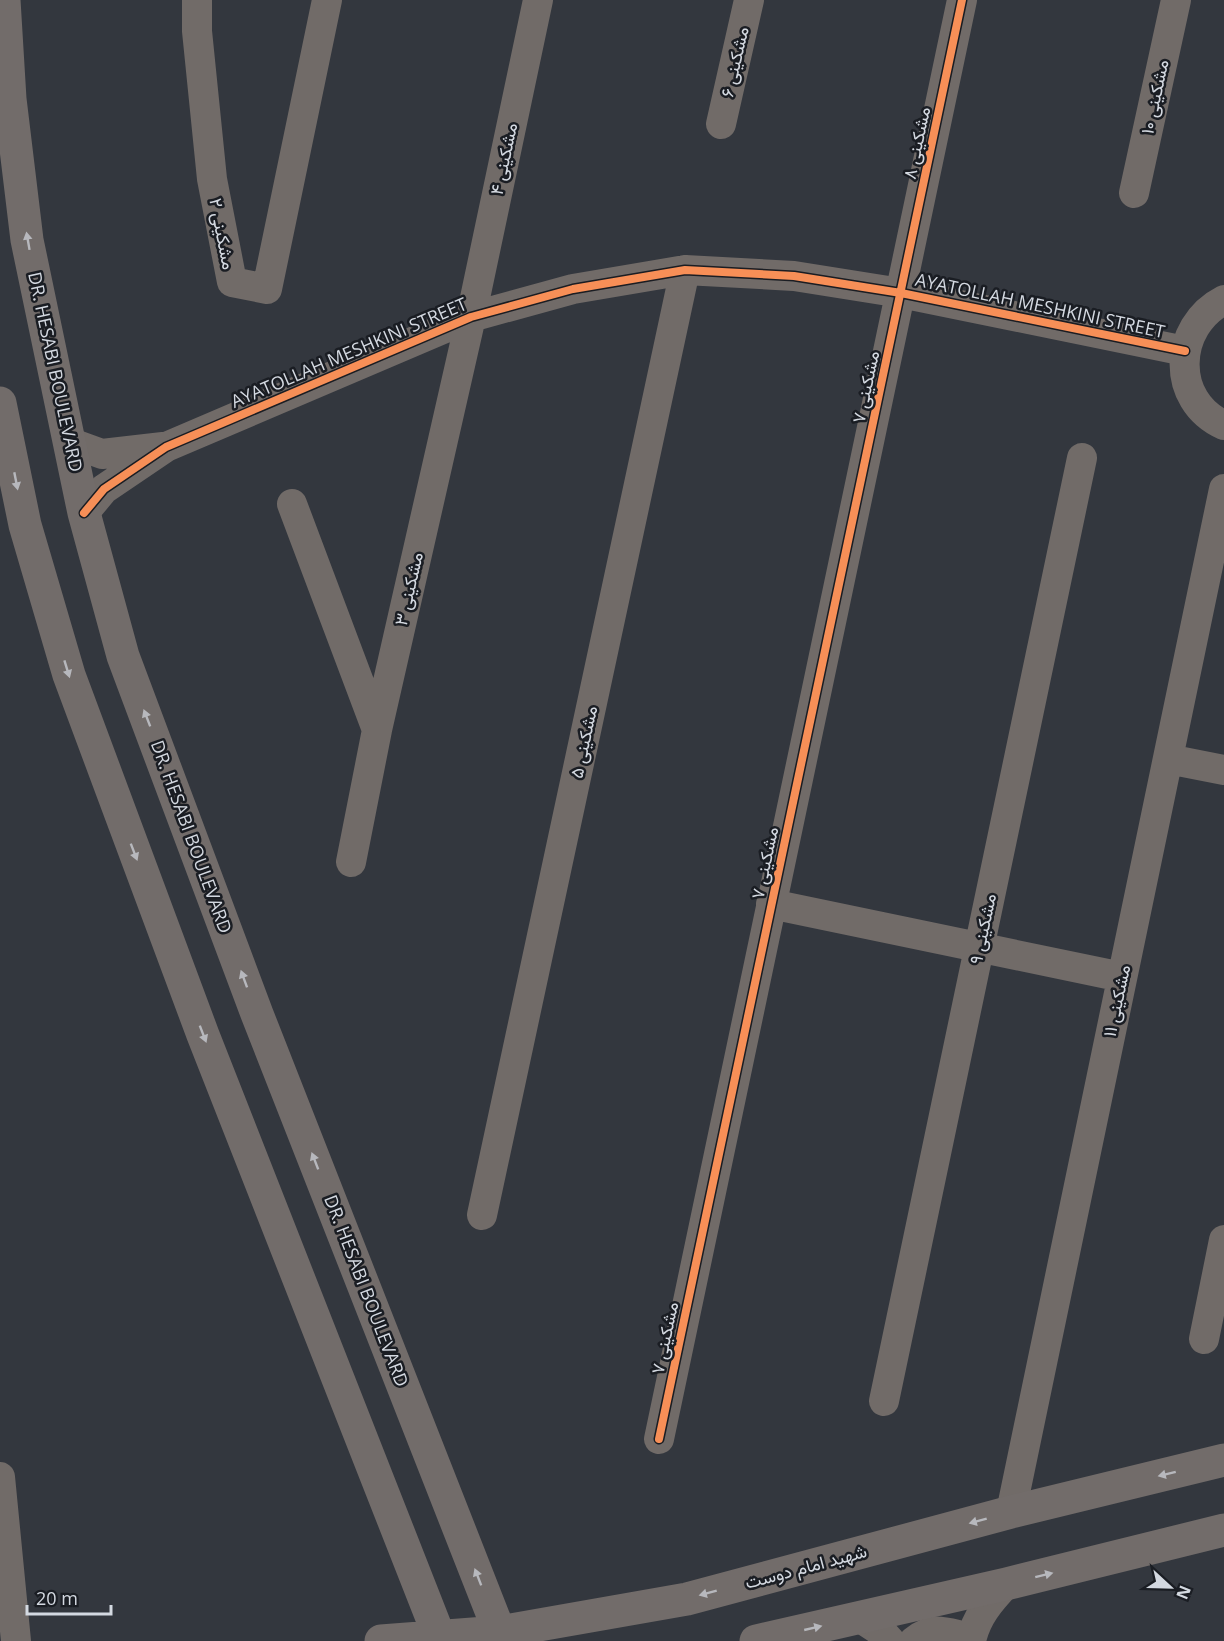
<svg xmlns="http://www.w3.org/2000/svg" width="1224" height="1641" font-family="'Open Sans',Vazirmatn,sans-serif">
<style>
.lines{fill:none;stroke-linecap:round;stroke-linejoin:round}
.minor{stroke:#716b68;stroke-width:30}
.major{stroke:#726c6a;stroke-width:33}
.cycleway-casing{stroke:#1a1d23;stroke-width:11}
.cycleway{stroke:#f78f57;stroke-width:8}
.oneway{fill:#b7b8bd}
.labels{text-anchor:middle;stroke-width:5;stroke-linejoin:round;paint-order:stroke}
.street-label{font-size:18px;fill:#d4d9e1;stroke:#1a1d23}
</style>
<rect width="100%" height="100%" fill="#33373e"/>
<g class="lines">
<!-- minor -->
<path class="minor" d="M197 0V31L212 179 232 282 267 289 327 0
M721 124 749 0
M1134 193 1176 0
M1224 300C1173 326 1170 401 1224 425
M69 442 102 454 163 447
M292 504 377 730
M84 513 104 489 166 447 471 317 573 289 685 270 794 276 901 293 1185 351
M1168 759 1224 770
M351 862 377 730 471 317 538 0
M771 904 1122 977
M482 1215 685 270
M1204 1339 1224 1240
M884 1401 1082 458
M659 1439 962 0
M0 1477 16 1641
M1011 1512 1224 489
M859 1617 882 1632 890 1641
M914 1641C929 1628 941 1631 958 1635L961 1641
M971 1641C976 1617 990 1601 1006 1584"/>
<!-- major -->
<path class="major" d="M4 0 10 99 27 240 84 513 123 656 257 1014 503 1641
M0 403 25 525 69 675 203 1035 441 1641
M381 1641 499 1632 687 1599 1011 1512 1224 1460
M756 1641 1006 1584 1224 1530"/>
<!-- cycleway casing -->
<g class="cycleway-casing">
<path id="cycleway" d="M84 513 104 489 166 447 471 317 573 289 685 270 794 276 901 293 1185 351
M659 1439 962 0"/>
</g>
<!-- cycleway -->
<use href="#cycleway" class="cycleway"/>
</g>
<!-- one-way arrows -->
<defs><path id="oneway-solid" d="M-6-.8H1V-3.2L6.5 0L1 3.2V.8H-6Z" transform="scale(1.5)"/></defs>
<g class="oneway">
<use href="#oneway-solid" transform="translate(28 241) rotate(-100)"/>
<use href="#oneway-solid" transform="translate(16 481) rotate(79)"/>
<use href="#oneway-solid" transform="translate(67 669) rotate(73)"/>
<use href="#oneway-solid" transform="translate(147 718) rotate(-111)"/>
<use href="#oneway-solid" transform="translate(134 852) rotate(69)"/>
<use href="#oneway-solid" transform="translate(244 979) rotate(-110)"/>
<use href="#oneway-solid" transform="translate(203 1034) rotate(69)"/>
<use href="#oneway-solid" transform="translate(315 1161) rotate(-111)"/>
<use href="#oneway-solid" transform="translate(1167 1474) rotate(166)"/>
<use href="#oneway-solid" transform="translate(978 1521) rotate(165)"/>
<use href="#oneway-solid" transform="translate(1044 1575) rotate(-14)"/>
<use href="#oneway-solid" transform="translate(478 1577) rotate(-111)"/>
<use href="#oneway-solid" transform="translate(708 1593) rotate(165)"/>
<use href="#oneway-solid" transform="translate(813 1628) rotate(-13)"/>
</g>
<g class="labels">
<!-- street labels -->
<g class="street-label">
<text transform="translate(735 62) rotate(-77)" y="6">مشکینی ۶</text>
<text transform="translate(1155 97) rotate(-78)" y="6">مشکینی ۱۰</text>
<text transform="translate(917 143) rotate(-78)" y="6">مشکینی ۸</text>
<text transform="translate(504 159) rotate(-78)" y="6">مشکینی ۴</text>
<text transform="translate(222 234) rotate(79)" y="6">مشکینی ۲</text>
<text transform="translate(1040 306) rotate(12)" y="6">AYATOLLAH MESHKINI STREET</text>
<text transform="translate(349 353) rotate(-23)" y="6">AYATOLLAH MESHKINI STREET</text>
<text transform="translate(55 372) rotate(78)" y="6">DR. HESABI BOULEVARD</text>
<text transform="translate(866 387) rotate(-78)" y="6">مشکینی ۷</text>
<text transform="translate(409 589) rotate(-77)" y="6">مشکینی ۳</text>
<text transform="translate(584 742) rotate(-78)" y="6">مشکینی ۵</text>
<text transform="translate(191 837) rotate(70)" y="6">DR. HESABI BOULEVARD</text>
<text transform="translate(765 863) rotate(-78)" y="6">مشکینی ۷</text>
<text transform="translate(983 929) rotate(-78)" y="6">مشکینی ۹</text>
<text transform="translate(1117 1001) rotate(-78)" y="6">مشکینی ۱۱</text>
<text transform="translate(366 1291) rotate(69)" y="6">DR. HESABI BOULEVARD</text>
<text transform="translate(665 1338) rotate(-78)" y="6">مشکینی ۷</text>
<text transform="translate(806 1567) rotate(-15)" y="6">شهید امام دوست</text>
</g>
</g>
<!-- north arrow -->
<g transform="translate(1170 1587) rotate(112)" stroke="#1a1d23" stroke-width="4.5" paint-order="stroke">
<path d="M0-4.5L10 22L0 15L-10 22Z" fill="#d4d9e1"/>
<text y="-9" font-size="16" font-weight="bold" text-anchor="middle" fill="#d4d9e1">N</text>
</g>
<!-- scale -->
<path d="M27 1605v9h84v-9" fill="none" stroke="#d4d9e1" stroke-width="3"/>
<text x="36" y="1605" font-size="18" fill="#d4d9e1" stroke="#1a1d23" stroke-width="4.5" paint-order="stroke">20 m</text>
</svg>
